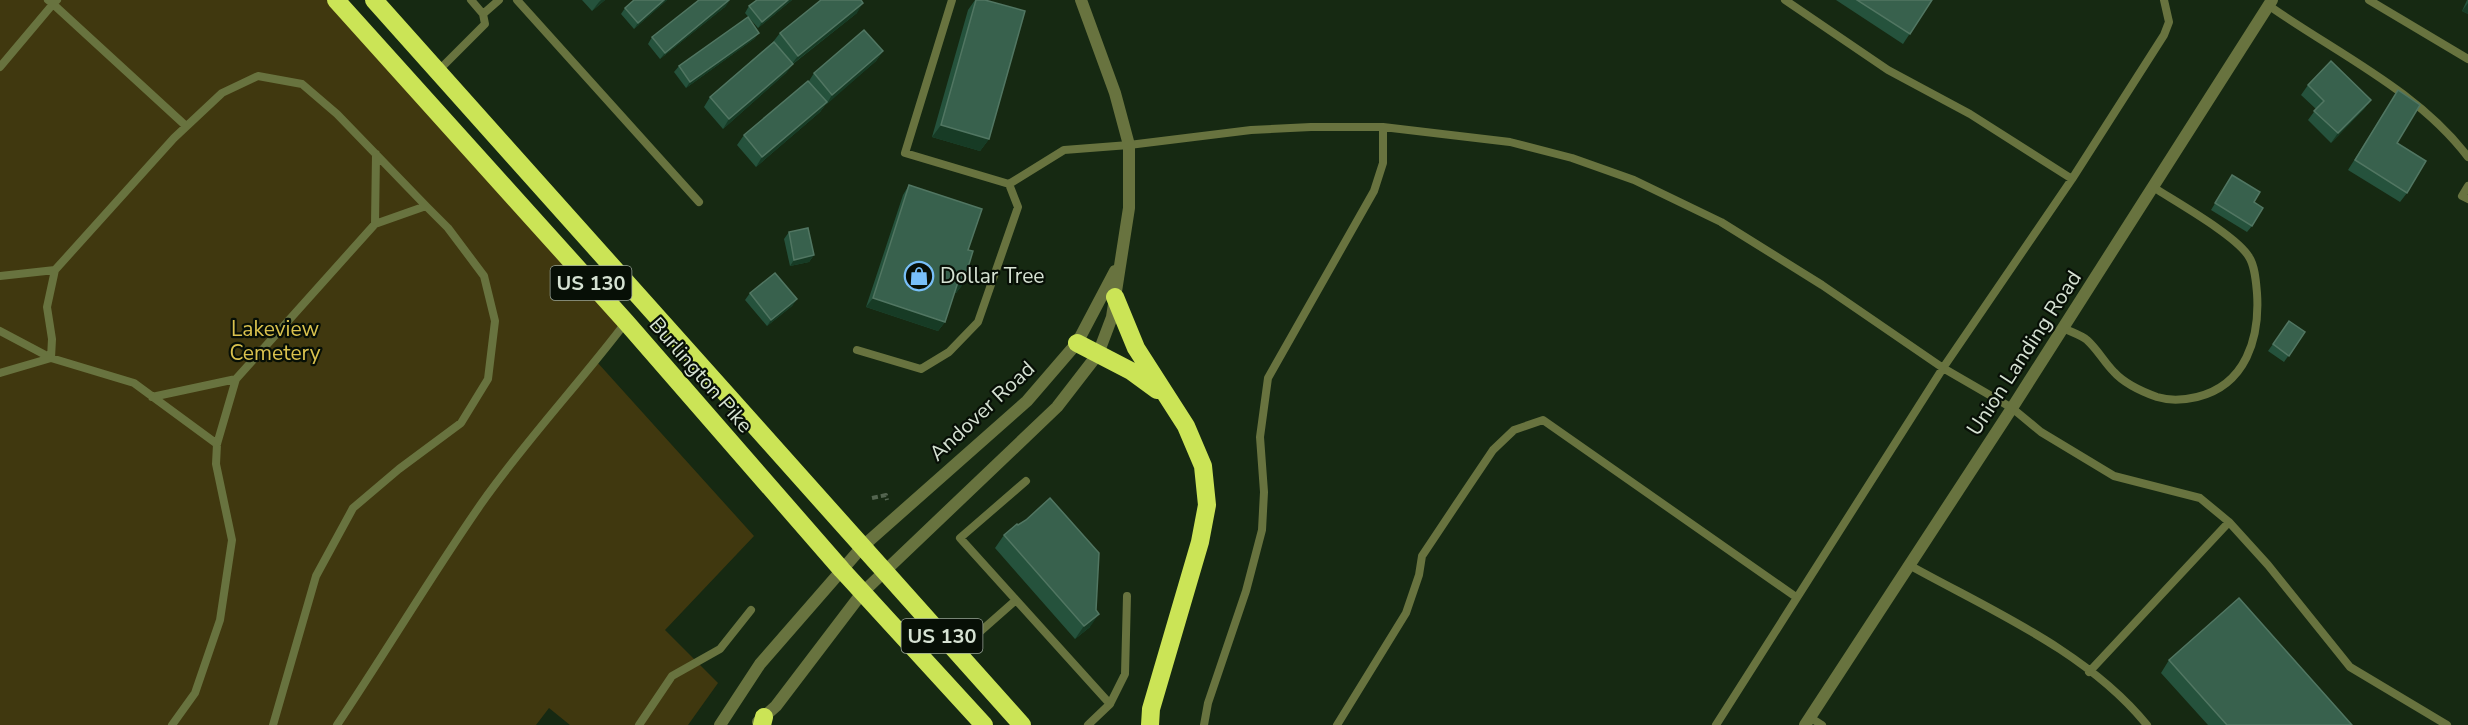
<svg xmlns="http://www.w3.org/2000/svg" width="2468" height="725" font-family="'Nunito Sans',sans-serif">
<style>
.green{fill:#40380f}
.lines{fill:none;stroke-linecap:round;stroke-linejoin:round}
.path{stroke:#53644f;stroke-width:4;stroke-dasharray:6 3;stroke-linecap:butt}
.lane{stroke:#68733f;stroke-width:8}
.street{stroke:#68733f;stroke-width:12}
.highway{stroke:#cbe456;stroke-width:18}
.wall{fill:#25523c}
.shaded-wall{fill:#173b25}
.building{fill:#38614d;stroke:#517662;stroke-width:1.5}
.labels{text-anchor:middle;stroke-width:4.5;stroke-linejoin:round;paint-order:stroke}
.shield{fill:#070f06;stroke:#98a396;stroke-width:1.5}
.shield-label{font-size:20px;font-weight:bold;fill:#d6e2d3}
.poi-label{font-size:21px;fill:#d6e2d3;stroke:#070f06;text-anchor:start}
.park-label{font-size:21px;fill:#dac24e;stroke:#070f06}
.street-label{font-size:21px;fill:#d6e2d3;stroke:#070f06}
</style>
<rect width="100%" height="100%" fill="#162912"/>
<!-- green -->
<path class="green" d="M0 0H336L626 322 597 362 754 536 665 630 718 683 688 725H570L549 708 536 725H0Z"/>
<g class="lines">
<!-- path -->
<path class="path" d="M872 498 886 495 887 500"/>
<!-- lane -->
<path class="lane" d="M48 0 53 4 57 0
M517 0 699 202
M1785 0 1888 70 1970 114 2072 179
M2369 0 2468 59
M2268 5C2336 53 2417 90 2468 157
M483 14 499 0
M0 67 53 4 186 126
M438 71 485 24 483 14 471 0
M1009 184 1064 150 1129 145 1251 130 1311 127H1383L1510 142 1572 158 1634 180 1721 222 1822 285 1943 368 2012 408 2041 432 2114 476 2200 498 2229 522 2268 565 2350 667 2447 725
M2468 186 2462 196 2468 199
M375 224 376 154
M0 276 55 270
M2063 328C2071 332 2081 335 2087 340 2098 350 2104 362 2114 372 2124 383 2143 392 2157 397 2170 401 2184 400 2197 397 2246 385 2260 338 2257 293 2256 282 2255 266 2249 257 2237 236 2176 202 2153 187
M0 331 51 358 52 339 47 307 55 270 174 138 222 93 258 76 302 84 337 114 426 206
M857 350 921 369 949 352 978 322 1018 207 1009 184 905 153 952 0
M0 373 51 358 134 383 217 444
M152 397 236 379
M1026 481 960 538 1110 704 1125 674 1127 596
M1909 565C1990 610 2087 651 2147 725
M957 652 1016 600
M2089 672 2229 522
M1811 718 1822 725
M172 725 195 693 220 620 232 540 216 464 217 444 236 379 375 224 426 206 448 228 484 276 495 321 488 379 461 423 399 469 353 508 316 576 273 725
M337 725C386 652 431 576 481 504 526 440 579 384 626 322
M639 725 672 676 720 649 751 610
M1088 725 1110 704
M1204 725 1208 703 1246 591 1262 530 1264 492 1260 437 1268 378 1374 191 1383 163V127
M1337 725 1406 613 1419 575 1422 556 1456 505 1493 450 1514 430 1543 420 1796 597
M1716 725 1943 368 2072 179 2164 35 2169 22 2164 0"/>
<!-- street -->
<path class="street" d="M758 722 776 706 862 593 1057 407 1098 354 1112 317 1129 208V145L1115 93 1081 0
M720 725 760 664 862 547 1027 401 1077 343 1115 271
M1805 725 2012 408 2272 0"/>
<!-- highway -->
<path class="highway" d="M336 0 626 322 842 570 984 725
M374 0 1022 725
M1115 297 1136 348 1186 426 1203 466 1207 505 1200 542 1151 709 1150 725
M1077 343 1131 371 1157 390
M762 725 764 717"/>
</g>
<!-- wall -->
<path class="wall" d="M582 0H605L592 11Z
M667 0 634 29 621 14 625 8Z
M757 0H792L758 28 745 13 749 6Z
M975 0H985L989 139 980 151 932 137 968 10Z
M1836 0H1932L1903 44Z
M2467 0H2468V14L2462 11Z
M726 6 660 59 648 44 652 37Z
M857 13 793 64 786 73 723 129 704 107 710 97 773 42 780 33Z
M759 33 754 39 686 88 674 72 679 66Z
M883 51 876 61 826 104 820 112 756 167 737 145 744 135 809 81 814 73Z
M2308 85 2371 100 2364 109 2331 143 2308 120 2316 109 2301 95Z
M2398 90 2397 143 2407 193 2400 202 2348 170Z
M2232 175 2254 202 2252 226 2247 232 2211 210Z
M909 185 968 250 963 284 956 293H954L945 322 938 331 866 307 903 195Z
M789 232 814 255 809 262 790 266 784 239Z
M750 293 797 299 792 306 767 326 745 300Z
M2289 321 2305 332 2284 362 2268 351Z
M1026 520 1090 627 1075 639 995 548 1004 535Z
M2169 660 2352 725H2208L2161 673Z"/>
<!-- shaded-wall -->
<path class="shaded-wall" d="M601 0H605L592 11 599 2Z
M664 0H667L634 29 638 23Z
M730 0 726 6 660 59 665 53Z
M788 0H792L758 28 762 22Z
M863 3 857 13 791 65 798 56Z
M2468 3V14L2462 11Z
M759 33 754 39 686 88 690 82Z
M883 51 876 61 826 105 832 95Z
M793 64 786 73 723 129 729 119Z
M2371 100 2364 109 2331 143 2338 133Z
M827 102 820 112 756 167 762 157Z
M941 125 989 139 980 151 932 137Z
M814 255 809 262 790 266 794 260Z
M958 282 963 284 956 293 951 291Z
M873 298 945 322 938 331 866 307Z
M797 299 792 306 767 326 771 320Z
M1099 614 1090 627 1075 639 1084 626Z"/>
<!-- building -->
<path class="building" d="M634 0H664L638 23 625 8Z
M699 0H729L665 53 652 37Z
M757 0H788L762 22 749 6Z
M821 0H861L863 3 798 56 780 33Z
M976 0H985L1025 11 989 139 941 125Z
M1857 0H1932L1910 34Z
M748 17 759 33 690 82 679 66Z
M864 30 883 51 832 95 814 73Z
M774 42 793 64 729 119 710 97Z
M2331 61 2371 100 2338 133 2314 111 2324 101 2308 85Z
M808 81 827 102 762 157 744 135Z
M2398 90 2420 105 2397 143 2426 161 2407 193 2355 160Z
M2232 175 2260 192 2254 202 2263 208 2252 226 2215 203Z
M909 185 982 209 968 250 973 251 963 284 958 282 945 322 873 298Z
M808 228 814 255 794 260 789 232Z
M775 273 797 299 771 320 750 293Z
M2289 321 2305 332 2289 356 2273 344Z
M1050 498 1099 553 1096 610 1099 614 1084 626 1004 535 1017 524 1018 525 1026 520Z
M2239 598 2352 725H2227L2169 660Z"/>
<!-- icons -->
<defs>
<g id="shop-ring" transform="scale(1.5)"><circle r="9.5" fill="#070f06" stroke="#78bff8" stroke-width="1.5"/><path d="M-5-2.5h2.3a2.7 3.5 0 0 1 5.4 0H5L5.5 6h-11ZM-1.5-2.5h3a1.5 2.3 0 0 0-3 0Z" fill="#78bff8"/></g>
</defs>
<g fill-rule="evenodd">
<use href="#shop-ring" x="919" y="276"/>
</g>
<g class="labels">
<!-- shield labels -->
<g class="shield">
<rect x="550.5" y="266" width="81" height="34" rx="4.5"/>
<rect x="901.5" y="619" width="81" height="34" rx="4.5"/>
</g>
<g class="shield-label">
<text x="591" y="290">US 130</text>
<text x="942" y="643">US 130</text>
</g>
<!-- poi labels -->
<g class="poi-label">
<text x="940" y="283">Dollar Tree</text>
</g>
<!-- park labels -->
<g class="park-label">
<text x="275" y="336">Lakeview<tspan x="275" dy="24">Cemetery</tspan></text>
</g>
<!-- street labels -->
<g class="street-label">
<text transform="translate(2024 353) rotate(-57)" y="7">Union Landing Road</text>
<text transform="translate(701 375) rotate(49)" y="7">Burlington Pike</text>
<text transform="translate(982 411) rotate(-43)" y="7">Andover Road</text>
</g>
</g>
</svg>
